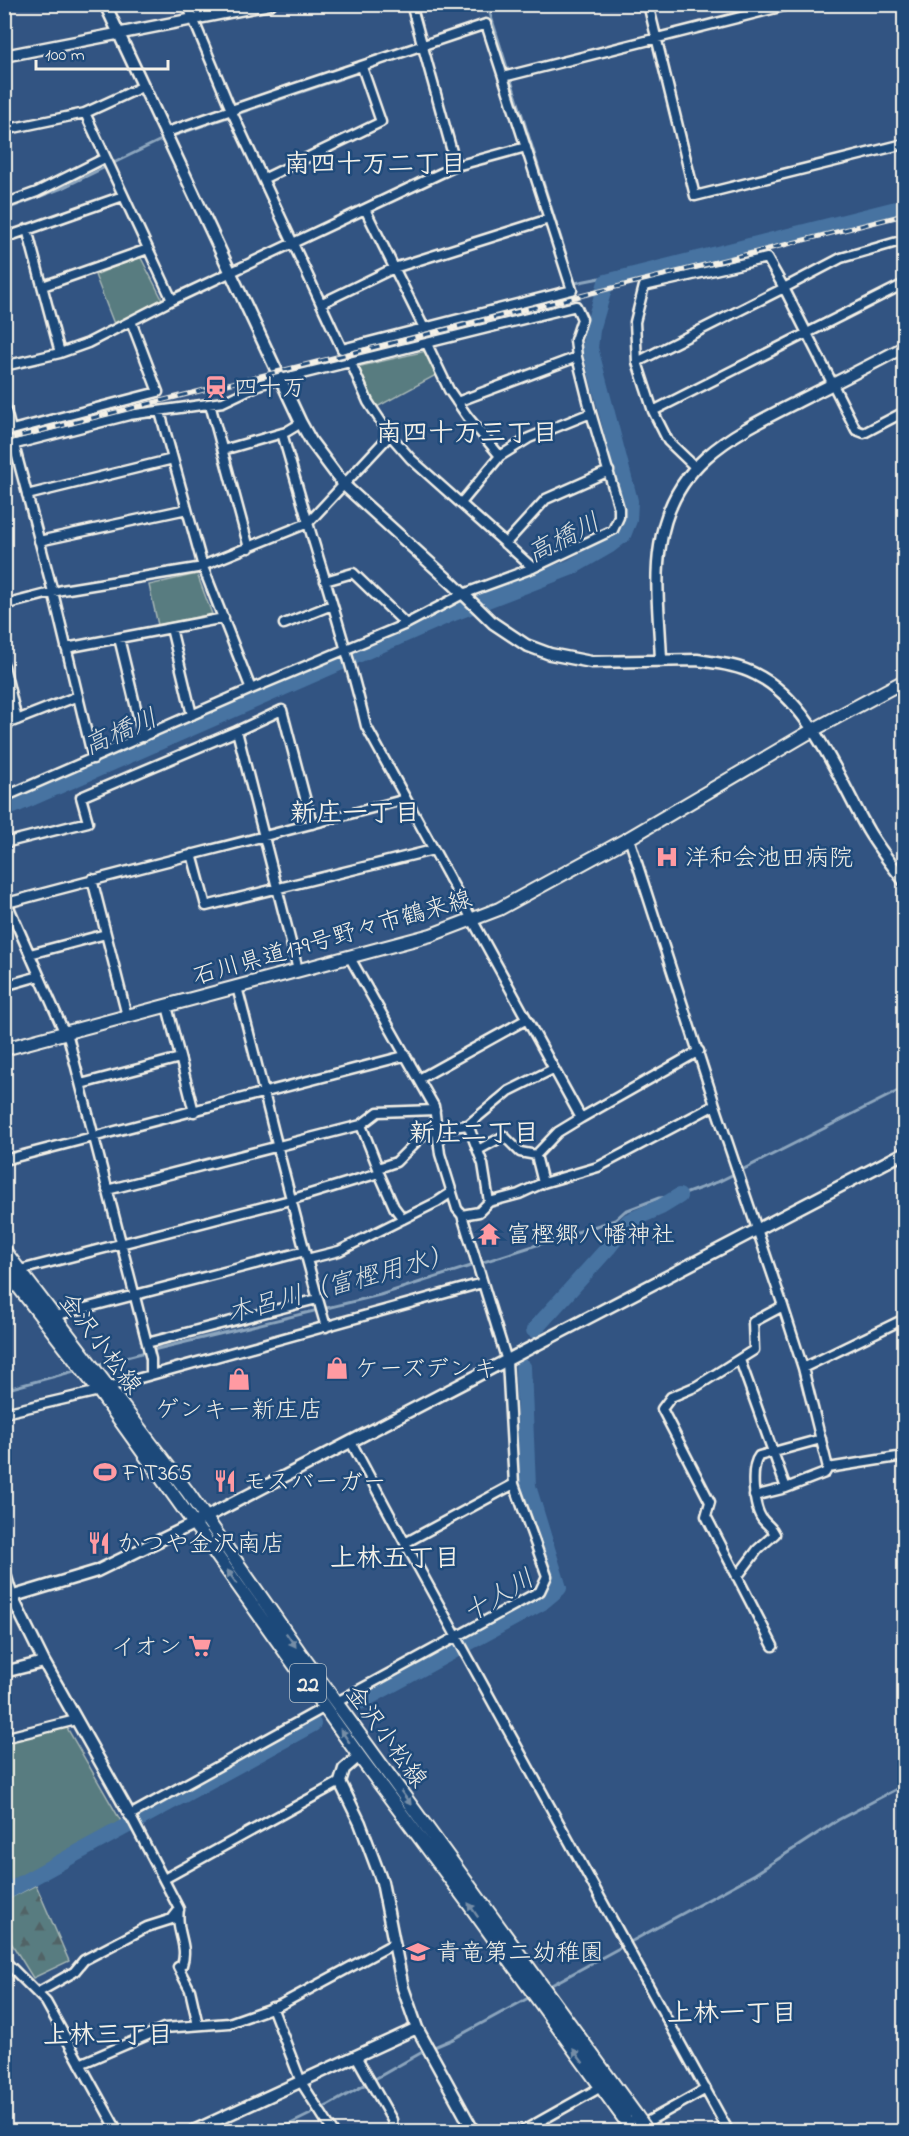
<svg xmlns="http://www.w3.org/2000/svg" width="909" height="2136" font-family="'Indie Flower','Klee One',sans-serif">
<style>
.forest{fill:url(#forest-firs);stroke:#a6b6b4;stroke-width:1.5}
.park{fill:#587b80;stroke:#a6b6b4;stroke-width:1.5}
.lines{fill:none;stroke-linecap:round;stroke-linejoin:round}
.stream{stroke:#8ca5bd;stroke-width:3}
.river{stroke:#4673a1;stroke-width:16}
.minor-casing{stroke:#f4f1e8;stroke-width:13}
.tertiary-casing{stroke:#f4f1e8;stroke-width:15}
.secondary-casing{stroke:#f4f1e8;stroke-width:16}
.primary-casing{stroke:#f4f1e8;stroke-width:16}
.minor{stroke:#1f4a7a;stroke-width:8}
.tertiary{stroke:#1f4a7a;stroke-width:10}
.secondary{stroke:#1f4a7a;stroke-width:12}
.primary{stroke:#1f4a7a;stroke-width:12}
.rail-casing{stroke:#f4f1e8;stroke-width:5}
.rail{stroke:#1f4a7a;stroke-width:3;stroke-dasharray:9;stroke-linecap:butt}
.primary-bridge-casing{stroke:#f4f1e8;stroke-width:16;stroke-linecap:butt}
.primary-bridge{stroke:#1f4a7a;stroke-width:12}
.oneway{fill:#748da6}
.labels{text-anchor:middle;stroke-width:5;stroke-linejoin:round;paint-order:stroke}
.shield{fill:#1f4a7a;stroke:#b4bfc7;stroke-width:1.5}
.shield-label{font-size:22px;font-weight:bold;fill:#f4f1e8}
.poi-label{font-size:24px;fill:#f4f1e8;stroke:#1f4a7a;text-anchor:start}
.street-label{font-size:24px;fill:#f4f1e8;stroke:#1f4a7a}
.neighbourhood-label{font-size:26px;font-weight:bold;fill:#f4f1e8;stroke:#1f4a7a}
.water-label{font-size:26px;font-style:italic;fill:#dadedd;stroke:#1f4a7a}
</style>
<defs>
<pattern id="forest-firs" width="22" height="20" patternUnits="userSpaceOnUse" patternTransform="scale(1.5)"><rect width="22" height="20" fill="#587b80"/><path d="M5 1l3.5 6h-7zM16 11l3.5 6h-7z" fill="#516466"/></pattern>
</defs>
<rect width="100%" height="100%" fill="#325482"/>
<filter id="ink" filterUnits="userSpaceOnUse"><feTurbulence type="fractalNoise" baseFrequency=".0167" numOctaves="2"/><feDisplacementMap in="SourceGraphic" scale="12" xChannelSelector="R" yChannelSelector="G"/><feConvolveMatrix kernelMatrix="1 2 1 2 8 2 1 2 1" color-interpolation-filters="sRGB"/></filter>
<g filter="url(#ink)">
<!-- forest -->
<path class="forest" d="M36 1885 69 1961 33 1978 5 1933 4 1901Z"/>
<!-- park -->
<path class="park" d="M140 256 163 301 114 324 95 275Z
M426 351 436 375 377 407 357 367Z
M197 574 212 614 158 625 149 585Z
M66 1726 122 1823 5 1888V1742Z"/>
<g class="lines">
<!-- stream -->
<path class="stream" d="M487 4 575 283 600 278 606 282
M4 210 62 188 161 140 357 73
M96 1365 157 1349 380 1295 615 1220 625 1211 659 1198 679 1196 720 1181 904 1088
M4 1390 78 1370
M546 1988 755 1874 838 1820 904 1785
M432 2048 453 2039 532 1996
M274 2132 329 2105 426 2050"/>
<!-- river -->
<path class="river" d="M4 810 451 614 572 567 610 545 623 535 629 520 630 501 590 348 592 330 606 282 904 207
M534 1330 608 1248 629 1221 661 1207 679 1196
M360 1702 541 1603 559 1588 528 1486 523 1367
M4 1893 313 1724"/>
<!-- minor casing -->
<g class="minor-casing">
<path id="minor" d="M648 4 695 196 904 144
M503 77 792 4
M144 86 85 113 172 300 456 166 411 4
M4 130 85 113
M164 133C271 96 379 60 486 24L572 290 342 349 231 110 187 4
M456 166 526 147
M263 179 381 122 362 67
M4 204 37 192 105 158
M365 209 424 328
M27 229 60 353
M4 238 123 196
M43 286 148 249
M322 303 394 268 549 219
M427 344 449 390 467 416 500 456
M637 362 635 322 644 286 767 258 784 288 841 258 904 240
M351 363 368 402 390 435
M4 366 60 353 88 343 172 300
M457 402 577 357
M4 403 11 430
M210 404 249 548
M653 411 904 284
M160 412 203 567 251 689
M4 432 158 392 131 321
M14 445 53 592 93 759
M4 447 129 415 223 402 261 384 576 306 582 319 575 340 577 357 591 413 619 508V517L613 530 533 568 411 459 390 435 308 523C328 590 350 658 366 726L581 1118 699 1051
M223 450 286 432 301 423
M695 467 668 441 653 411 637 362 784 288 856 430 864 433 904 412
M27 495 173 459
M461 503 500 456 529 438 591 413
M39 541 187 509
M505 544 546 499 609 471
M325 581 353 573 406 624
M4 605 62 590 197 568 308 523 282 433
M284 624 332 605
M171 628 192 715
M119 638 143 737
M66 648 224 618
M4 666 17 720
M4 725 78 696
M237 731 282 710 312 824
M4 797 251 689 406 624 463 594 533 568
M629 838 715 1105 783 1306 803 1368 828 1468 904 1456
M4 843 88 822 81 797 237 731 298 970
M192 854 206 906 433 850
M92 879 127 1016
M4 896 62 1027 67 1032 69 1040 151 1359V1375L108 1387
M7 903C140 867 273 835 406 799
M30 954 106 934
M349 956 434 1106 440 1154 457 1209 462 1215 507 1361 514 1484 405 1543
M4 986 39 976
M237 987C267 1101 293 1215 326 1327
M167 1006 194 1112
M419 1079 527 1019
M81 1084 180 1058
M361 1125 378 1168
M478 1150 504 1136 520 1152 536 1155
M4 1160 404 1056
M379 1173 394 1207 403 1219
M543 1183 536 1155 558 1132 581 1118
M107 1190 361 1125 378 1112 435 1110
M489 1202 519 1194 543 1183 598 1167 715 1105
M462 1215 479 1212 489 1202 483 1164 468 1125
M307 1259 339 1251 437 1202 452 1192
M20 1270 290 1200 379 1173 378 1168 396 1162 420 1138 437 1129 468 1125 509 1091 553 1069
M54 1316 305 1251
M147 1343 317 1299
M740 1360 786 1488
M803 1368 904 1319
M151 1375 482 1283
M4 1413 99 1391
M351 1442 405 1543 729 2132
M754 1496 786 1488 825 1473 828 1468
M737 1577 758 1549 775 1534C772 1527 768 1526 763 1520 753 1508 750 1467 759 1456L821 1439
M773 1646 706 1516 710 1502 662 1409 671 1397 697 1386 754 1350 753 1322 783 1306
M337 1702 540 1591 547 1576 514 1484
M4 1738 76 1720
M164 1879 340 1782
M4 1960 46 2002 118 2132
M37 1993 74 1972 84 1960 147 1927 172 1919 179 1910
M272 2007 301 2082 333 2132
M198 2025 190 1990 178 1967 182 1965C189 1945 175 1931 179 1909L130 1815 325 1707
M356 2056 392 2120 393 2132
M80 2064 164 2028 229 2023 280 2005 393 1944
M638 2127 706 2089
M521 2132 601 2087"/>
</g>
<!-- tertiary casing -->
<g class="tertiary-casing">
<path id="tertiary" d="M105 4 301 423 311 441 344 485 453 584 493 623 526 645 550 654 591 662 697 660C717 663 738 665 755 674 811 701 839 781 869 832 880 850 892 865 904 881
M4 56 270 4
M661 661C660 623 654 583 660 546 672 461 734 434 803 399 837 382 871 365 904 347
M4 1571 12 1597 44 1662
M4 1599 97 1571 193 1524 904 1153
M4 1672 44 1662 130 1815
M359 1756 344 1769 340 1782 360 1823 382 1882 403 1988 417 2028 474 2132
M191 2132 417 2028"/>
</g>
<!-- secondary casing -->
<g class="secondary-casing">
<path id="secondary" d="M4 1049 431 935 499 909 629 838 813 730 904 681"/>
</g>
<!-- primary casing -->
<g class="primary-casing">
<path id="primary" d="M4 1250 187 1491 301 1654 636 2115
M4 1268 99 1391 210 1546 359 1756 468 1903 625 2120"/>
</g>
<!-- minor -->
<use href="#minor" class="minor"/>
<!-- tertiary -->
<use href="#tertiary" class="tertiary"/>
<!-- secondary -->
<use href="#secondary" class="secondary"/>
<!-- primary -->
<use href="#primary" class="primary"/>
<!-- rail casing -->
<g class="rail-casing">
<path id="rail" d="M4 440 904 215"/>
</g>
<!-- rail -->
<use href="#rail" class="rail"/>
<!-- primary-bridge casing -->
<g class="primary-bridge-casing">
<path id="primary-bridge" d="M636 2115 648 2132
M625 2120 633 2132"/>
</g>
<!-- primary-bridge -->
<use href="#primary-bridge" class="primary-bridge"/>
</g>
<!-- one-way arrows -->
<defs><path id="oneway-solid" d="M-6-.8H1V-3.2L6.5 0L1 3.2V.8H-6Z" transform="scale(1.5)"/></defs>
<g class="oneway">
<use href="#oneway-solid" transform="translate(232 1577) rotate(-125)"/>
<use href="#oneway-solid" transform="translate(291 1640) rotate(55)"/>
<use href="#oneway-solid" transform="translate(345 1736) rotate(-124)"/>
<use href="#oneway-solid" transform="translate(406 1798) rotate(54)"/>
<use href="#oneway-solid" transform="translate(473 1910) rotate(-125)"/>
<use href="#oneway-solid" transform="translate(578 2056) rotate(-126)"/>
</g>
</g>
<!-- icons -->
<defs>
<g id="station-bare" transform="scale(1.8)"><path d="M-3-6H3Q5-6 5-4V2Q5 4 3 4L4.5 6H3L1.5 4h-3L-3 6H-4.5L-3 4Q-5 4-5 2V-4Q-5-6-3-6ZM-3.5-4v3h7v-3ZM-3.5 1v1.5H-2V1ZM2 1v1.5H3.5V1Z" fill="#ff9aa2" stroke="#1f4a7a" stroke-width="2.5" paint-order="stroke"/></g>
<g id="hospital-bare" transform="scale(1.8)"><path d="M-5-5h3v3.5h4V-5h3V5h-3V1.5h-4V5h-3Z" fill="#ff9aa2" stroke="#1f4a7a" stroke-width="2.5" paint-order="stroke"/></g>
<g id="temple-bare" transform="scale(1.8)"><path d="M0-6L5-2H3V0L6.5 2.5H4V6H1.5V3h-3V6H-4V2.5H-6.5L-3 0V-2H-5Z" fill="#ff9aa2" stroke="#1f4a7a" stroke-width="2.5" paint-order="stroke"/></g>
<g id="shop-bare" transform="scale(1.8)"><path d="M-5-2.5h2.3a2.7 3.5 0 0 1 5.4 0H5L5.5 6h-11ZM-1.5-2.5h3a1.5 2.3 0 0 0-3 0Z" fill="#ff9aa2" stroke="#1f4a7a" stroke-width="2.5" paint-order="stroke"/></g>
<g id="stadium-bare" transform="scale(1.8)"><path d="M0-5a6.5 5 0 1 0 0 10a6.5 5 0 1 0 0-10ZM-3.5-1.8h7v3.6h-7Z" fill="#ff9aa2" stroke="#1f4a7a" stroke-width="2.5" paint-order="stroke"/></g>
<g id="restaurant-bare" transform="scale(1.8)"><path d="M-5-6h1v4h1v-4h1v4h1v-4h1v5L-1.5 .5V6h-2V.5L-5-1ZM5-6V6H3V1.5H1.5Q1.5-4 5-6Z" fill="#ff9aa2" stroke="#1f4a7a" stroke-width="2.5" paint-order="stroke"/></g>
<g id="supermarket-bare" transform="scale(1.8)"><path d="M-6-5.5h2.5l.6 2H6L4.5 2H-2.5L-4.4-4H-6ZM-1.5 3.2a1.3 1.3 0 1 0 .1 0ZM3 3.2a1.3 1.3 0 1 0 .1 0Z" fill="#ff9aa2" stroke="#1f4a7a" stroke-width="2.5" paint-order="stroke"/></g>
<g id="school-bare" transform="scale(1.8)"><path d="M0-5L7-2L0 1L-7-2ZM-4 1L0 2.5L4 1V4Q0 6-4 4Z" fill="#ff9aa2" stroke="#1f4a7a" stroke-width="2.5" paint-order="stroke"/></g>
</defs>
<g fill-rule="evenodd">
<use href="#station-bare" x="216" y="387"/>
<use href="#hospital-bare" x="667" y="857"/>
<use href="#temple-bare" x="489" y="1234"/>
<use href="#shop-bare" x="337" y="1368"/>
<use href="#shop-bare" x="239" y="1379"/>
<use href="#stadium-bare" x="105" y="1472"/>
<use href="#restaurant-bare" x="225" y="1481"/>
<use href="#restaurant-bare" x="99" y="1543"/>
<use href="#supermarket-bare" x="200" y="1646"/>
<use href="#school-bare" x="418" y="1952"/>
</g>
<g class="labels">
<!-- shield labels -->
<rect class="shield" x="290" y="1664" width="36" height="38" rx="4.5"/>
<g class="shield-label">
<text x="308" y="1691">22</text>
</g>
<!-- poi labels -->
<g class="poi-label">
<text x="234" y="395">四十万</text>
<text x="685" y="865">洋和会池田病院</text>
<text x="507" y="1242">富樫郷八幡神社</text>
<text x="355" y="1376">ケーズデンキ</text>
<text x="239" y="1417" text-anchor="middle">ゲンキー新庄店</text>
<text x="123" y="1480">FIT365</text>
<text x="243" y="1489">モスバーガー</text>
<text x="117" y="1551">かつや金沢南店</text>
<text x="182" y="1654" text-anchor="end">イオン</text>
<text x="436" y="1960">青竜第二幼稚園</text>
</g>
<!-- street labels -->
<g class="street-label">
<text transform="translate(332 937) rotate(-16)" y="8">石川県道179号野々市鶴来線</text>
<text transform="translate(101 1343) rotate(53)" y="8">金沢小松線</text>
<text transform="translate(387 1736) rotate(54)" y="8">金沢小松線</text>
</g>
<!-- neighbourhood labels -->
<g class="neighbourhood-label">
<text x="375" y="172">南四十万二丁目</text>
<text x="467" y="441">南四十万三丁目</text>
<text x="355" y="821">新庄一丁目</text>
<text x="474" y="1141">新庄二丁目</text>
<text x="395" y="1566">上林五丁目</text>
<text x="732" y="2021">上林一丁目</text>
<text x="108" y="2043">上林三丁目</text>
</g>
<!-- water labels -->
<g class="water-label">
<text transform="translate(563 537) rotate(-27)" y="9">高橋川</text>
<text transform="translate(120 731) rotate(-24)" y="9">高橋川</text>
<text transform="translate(340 1283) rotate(-15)" y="9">木呂川（富樫用水）</text>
<text transform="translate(498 1595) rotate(-31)" y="9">十人川</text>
</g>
</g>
<!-- margin -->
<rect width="909" height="2136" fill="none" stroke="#1f4a7a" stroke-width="24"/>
<rect x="12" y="12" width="885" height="2112" fill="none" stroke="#f4f1e8" stroke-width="2" filter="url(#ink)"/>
<!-- scale -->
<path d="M36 60v9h132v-9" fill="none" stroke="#f4f1e8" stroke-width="3"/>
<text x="45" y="60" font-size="18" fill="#f4f1e8" stroke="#1f4a7a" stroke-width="4.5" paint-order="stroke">100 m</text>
</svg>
